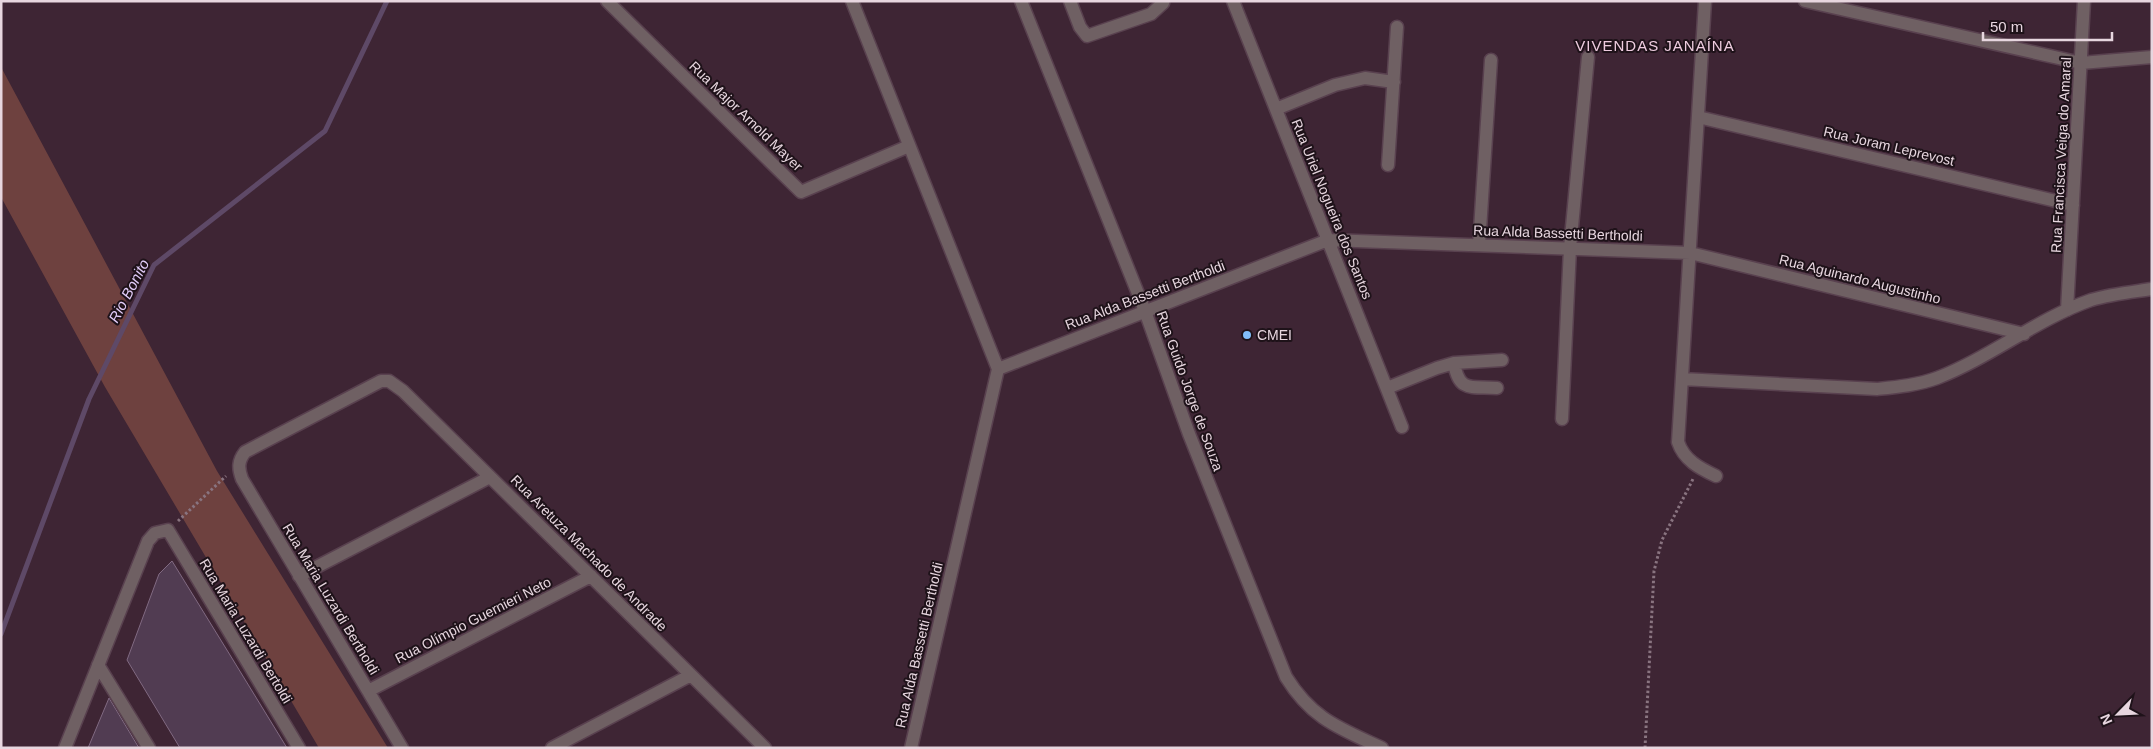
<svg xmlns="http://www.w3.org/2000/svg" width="2153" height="749" font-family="Helvetica,sans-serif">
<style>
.green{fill:#6e413f}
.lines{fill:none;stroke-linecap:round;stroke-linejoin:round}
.stream{stroke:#5e4967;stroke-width:5}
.building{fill:#513c52;stroke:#816a82}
.minor-casing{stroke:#59414f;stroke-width:15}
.path{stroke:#897480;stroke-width:3;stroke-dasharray:2.5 2.5;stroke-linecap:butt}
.minor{stroke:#6f6063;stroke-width:12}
.poi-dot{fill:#81bdfa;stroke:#1e1219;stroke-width:2}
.labels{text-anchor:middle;stroke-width:4;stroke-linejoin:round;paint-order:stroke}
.street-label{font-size:14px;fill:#e7d6df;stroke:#1e1219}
.poi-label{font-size:14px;fill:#e7d6df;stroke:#1e1219;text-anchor:start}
.neighbourhood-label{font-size:15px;letter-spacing:1px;fill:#eeccdf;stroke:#1e1219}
.water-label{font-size:15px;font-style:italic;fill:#e2cdf9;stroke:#1e1219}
</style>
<rect width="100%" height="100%" fill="#3e2534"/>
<!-- green -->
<path class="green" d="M1 67 217 471 388 748H319L105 387 1 197Z"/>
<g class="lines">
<!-- stream -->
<path class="stream" d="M1 634 89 399 154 265 325 131 387 1"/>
</g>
<!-- building -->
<path class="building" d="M172 561 230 655 287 748H180L127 660 159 574Z
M109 698 139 748H88Z"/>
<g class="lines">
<!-- minor casing -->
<g class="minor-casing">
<path id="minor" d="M607 1 801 192 909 146
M852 1 998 369
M1021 1 1145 311 1189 434 1286 677C1312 719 1339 728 1382 748
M1070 1 1080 27 1087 36 1151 14 1163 3 1162 1
M1233 1 1402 427
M1705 1 1678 442C1684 460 1699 468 1716 476
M1805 1 2081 63 2152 57
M1276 109 1335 85 1365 78 1394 82
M1698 117 2073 205
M1388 165 1397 27
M1479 245 1491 60
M2067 310 2084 1
M1454 363C1459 393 1471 386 1497 388
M1682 379 1877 389C1897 387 1918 385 1937 378 1991 357 2037 319 2091 300 2111 294 2132 292 2152 289
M1387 388 1437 368 1454 363 1502 360
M1562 419 1570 248 1588 57
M299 576 490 477
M98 665 149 748
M368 691 591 576
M65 748 148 541 155 533 168 530 299 748
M402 748 242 479C238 468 238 461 245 452L381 381H389L403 391 765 748
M552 748 691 675
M911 748 998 369 1328 240 1690 253 2024 334"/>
</g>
<!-- path -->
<path class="path" d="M178 521 226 476
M1645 748 1654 571 1662 540 1693 479"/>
<!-- minor -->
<use href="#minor" class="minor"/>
</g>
<!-- markers -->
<circle class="poi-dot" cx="1247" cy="335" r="5"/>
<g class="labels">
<!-- street labels -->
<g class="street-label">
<text transform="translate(746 116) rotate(44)" y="5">Rua Major Arnold Mayer</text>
<text transform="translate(1889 146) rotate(13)" y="5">Rua Joram Leprevost</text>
<text transform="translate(2061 155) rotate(-87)" y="5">Rua Francisca Veiga do Amaral</text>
<text transform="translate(1332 209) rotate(68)" y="5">Rua Uriel Nogueira dos Santos</text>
<text transform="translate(1558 233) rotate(2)" y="5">Rua Alda Bassetti Bertholdi</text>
<text transform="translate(1860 279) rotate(14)" y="5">Rua Aguinardo Augustinho</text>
<text transform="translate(1145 295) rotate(-21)" y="5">Rua Alda Bassetti Bertholdi</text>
<text transform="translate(1190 391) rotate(70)" y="5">Rua Guido Jorge de Souza</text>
<text transform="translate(589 553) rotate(45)" y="5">Rua Aretuza Machado de Andrade</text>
<text transform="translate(331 599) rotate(59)" y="5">Rua Maria Luzardi Bertholdi</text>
<text transform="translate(473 620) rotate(-27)" y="5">Rua Olímpio Guernieri Neto</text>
<text transform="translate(246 631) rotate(59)" y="5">Rua Maria Luzardi Bertoldi</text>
<text transform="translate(919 645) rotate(-77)" y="5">Rua Alda Bassetti Bertholdi</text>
</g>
<!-- poi labels -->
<g class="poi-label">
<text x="1257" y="340">CMEI</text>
</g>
<!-- neighbourhood labels -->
<g class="neighbourhood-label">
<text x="1655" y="51">VIVENDAS JANAÍNA</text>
</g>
<!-- water labels -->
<g class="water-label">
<text transform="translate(129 291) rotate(-62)" y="5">Rio Bonito</text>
</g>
</g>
<!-- border -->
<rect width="2153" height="749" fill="none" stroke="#e7d6df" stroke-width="5"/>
<!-- north arrow -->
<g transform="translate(2118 714) rotate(246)" stroke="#1e1219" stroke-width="4" paint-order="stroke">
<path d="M0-4L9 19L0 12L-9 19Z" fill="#e7d6df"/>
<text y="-8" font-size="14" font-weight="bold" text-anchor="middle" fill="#e7d6df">N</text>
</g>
<!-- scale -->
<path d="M1983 32v8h129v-8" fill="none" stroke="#e7d6df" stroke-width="2.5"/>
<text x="1990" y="32" font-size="15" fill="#e7d6df" stroke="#1e1219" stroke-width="4" paint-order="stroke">50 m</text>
</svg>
